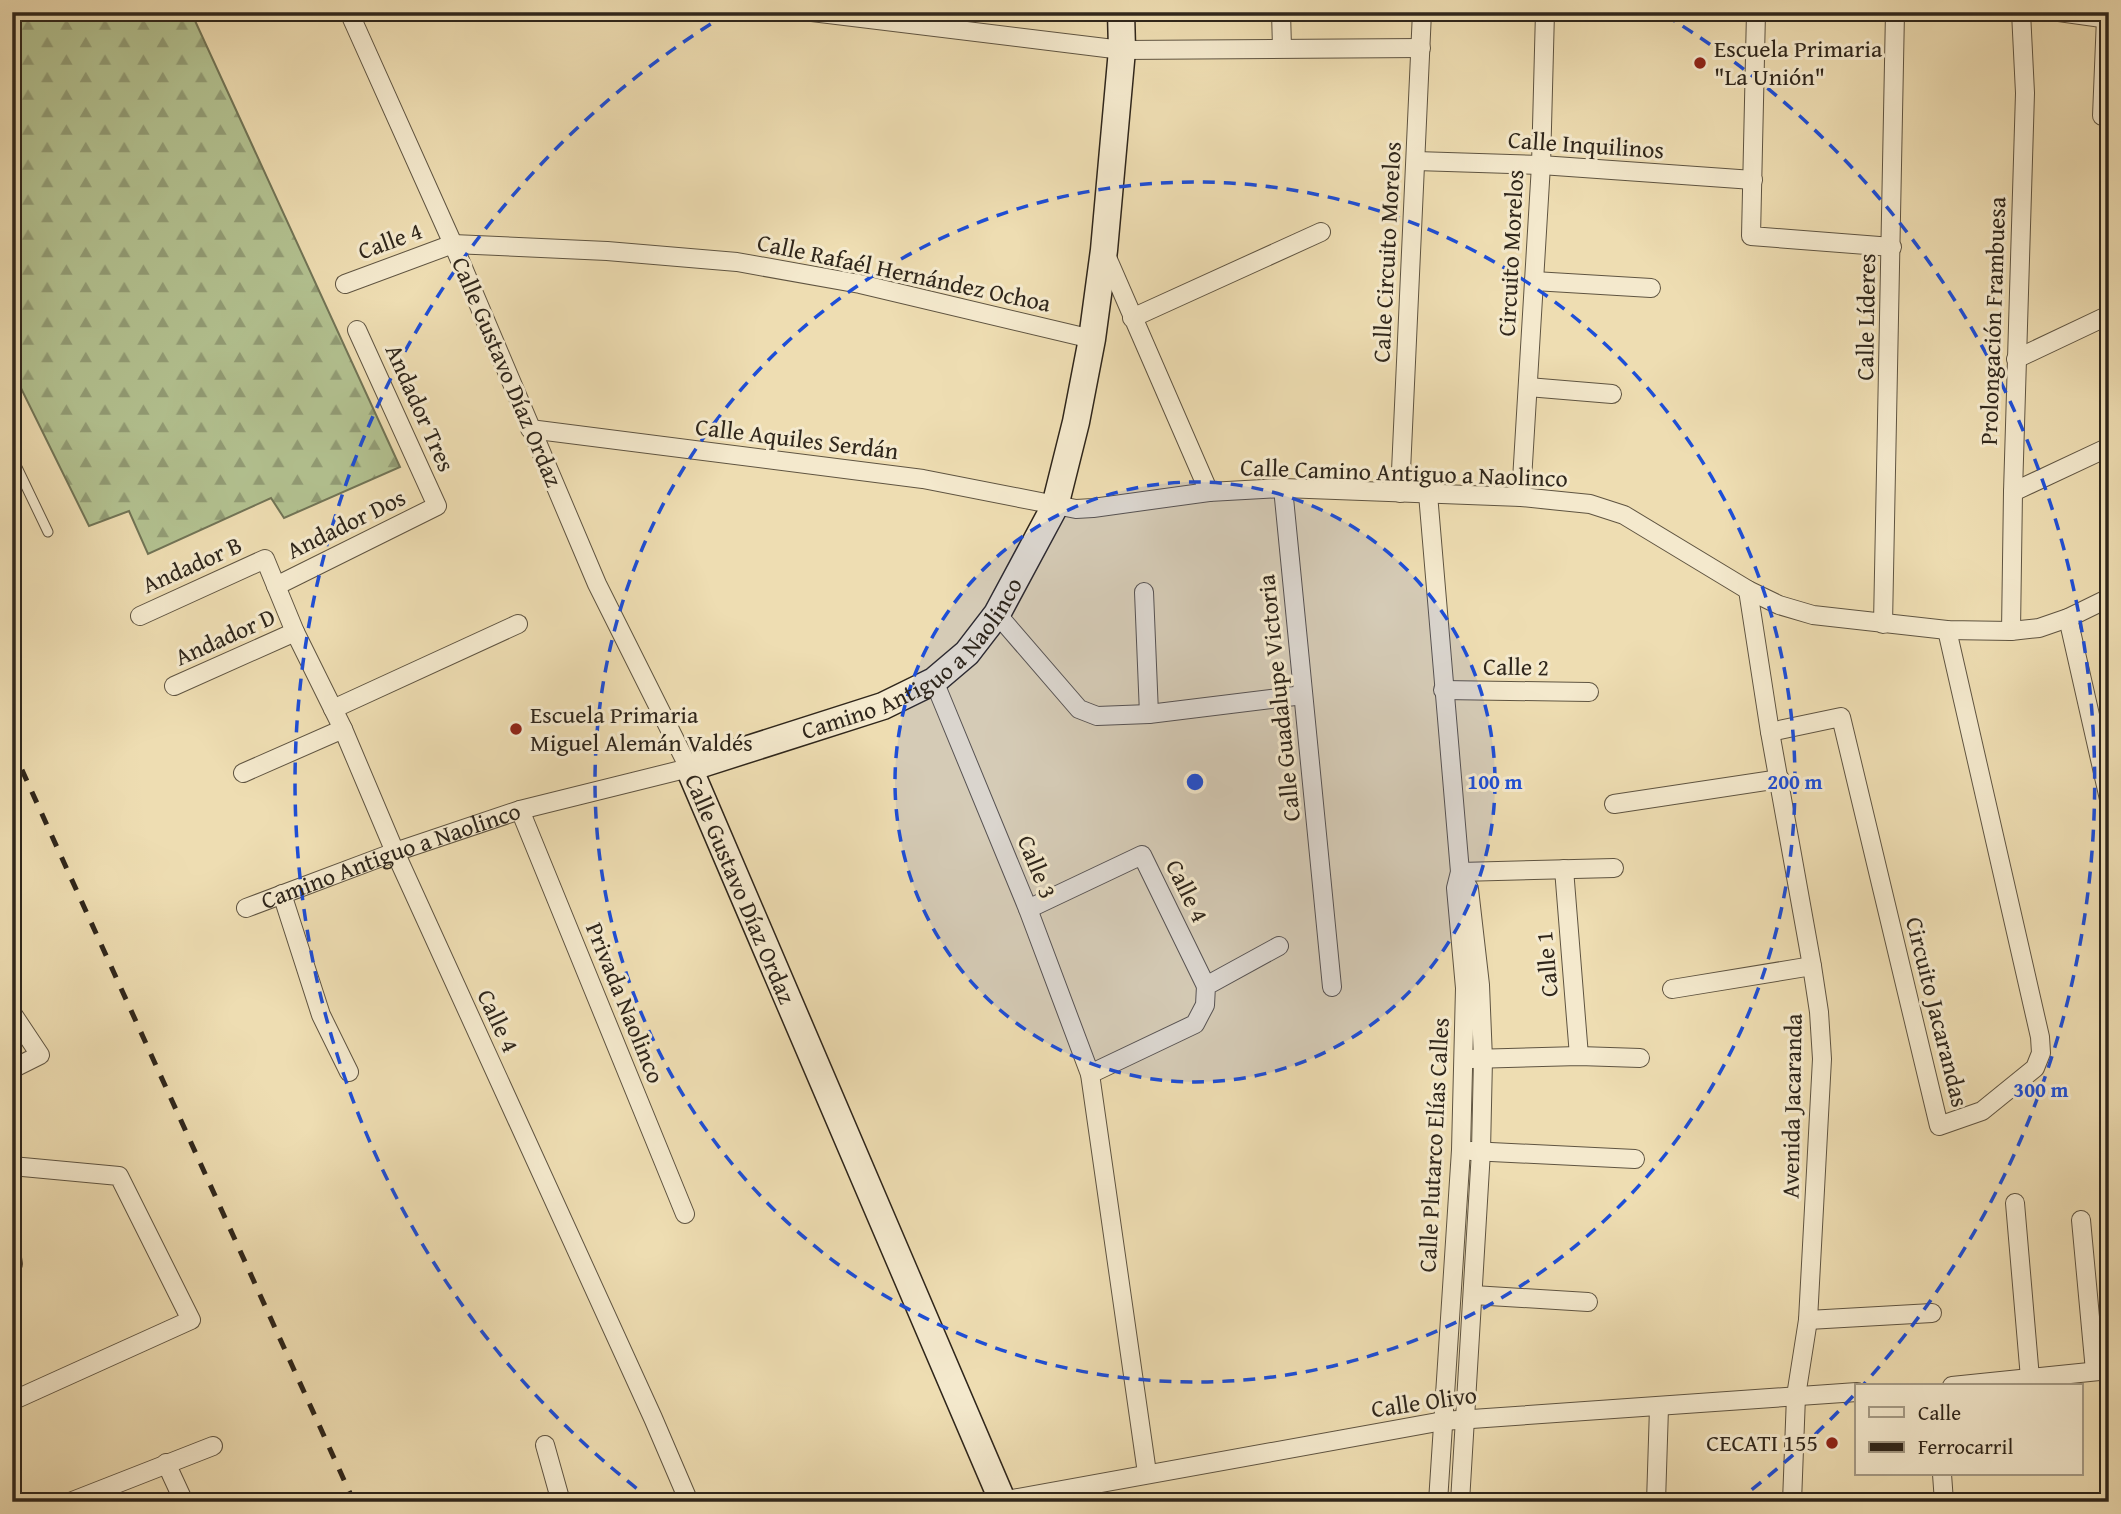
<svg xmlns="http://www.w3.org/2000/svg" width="2121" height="1514" font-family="'Gentium Book Plus',serif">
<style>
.forest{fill:url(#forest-firs);stroke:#717456;stroke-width:2}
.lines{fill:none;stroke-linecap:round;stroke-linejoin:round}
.lane-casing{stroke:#5f5441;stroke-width:11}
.street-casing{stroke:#5f5441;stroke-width:20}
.secondary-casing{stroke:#2f261b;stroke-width:29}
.lane{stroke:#f4e9cd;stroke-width:9}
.street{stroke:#f4e9cd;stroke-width:18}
.secondary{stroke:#f4e9cd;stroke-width:26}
.rail{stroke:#2f261b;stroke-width:5;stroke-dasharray:12 12;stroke-linecap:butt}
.ring{fill:none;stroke:#1d4ed8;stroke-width:3.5;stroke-dasharray:12 9}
.poi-dot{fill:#8f2418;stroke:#f4e9cd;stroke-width:2.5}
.labels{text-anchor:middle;stroke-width:6;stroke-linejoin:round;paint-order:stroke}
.poi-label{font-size:24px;fill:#2f261b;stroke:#f4e9cd;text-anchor:start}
.street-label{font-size:24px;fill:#2f261b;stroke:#f4e9cd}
.centre{fill:#1d4ed8;stroke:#f4e9cd;stroke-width:3.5}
.ring-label{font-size:21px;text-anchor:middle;font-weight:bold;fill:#1d4ed8;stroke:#f4e9cd;stroke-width:6;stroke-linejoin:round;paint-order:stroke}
</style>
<defs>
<pattern id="forest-firs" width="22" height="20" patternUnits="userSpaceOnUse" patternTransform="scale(1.75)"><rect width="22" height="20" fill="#b3c291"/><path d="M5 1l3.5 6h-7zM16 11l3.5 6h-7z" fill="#929d76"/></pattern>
</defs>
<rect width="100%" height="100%" fill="#eeddb2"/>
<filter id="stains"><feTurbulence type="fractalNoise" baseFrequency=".00286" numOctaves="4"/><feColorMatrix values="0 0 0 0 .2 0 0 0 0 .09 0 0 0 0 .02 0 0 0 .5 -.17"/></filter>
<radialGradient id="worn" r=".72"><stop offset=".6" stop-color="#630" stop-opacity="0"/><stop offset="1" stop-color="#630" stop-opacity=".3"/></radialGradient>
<!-- forest -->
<path class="forest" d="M12 12H191L400 467 284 518 271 498 148 554 129 511 89 526 12 370Z"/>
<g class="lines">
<!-- lane casing -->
<g class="lane-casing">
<path id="lane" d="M12 457 48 532"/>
</g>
<!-- street casing -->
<g class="street-casing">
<g id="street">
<path d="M812 12 1122 50 1421 48"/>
<path d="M1281 12 1282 48"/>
<path d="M1756 12 1751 236 1892 247"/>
<path d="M2059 12 2109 19"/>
<path d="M2102 116 2106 18"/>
<path d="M1416 161 1541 165 1753 180"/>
<path d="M1106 255 1209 492"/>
<path d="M1534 281 1651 288"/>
<path d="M345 284 453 244 607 251 737 262 860 284 1092 339"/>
<path d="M1132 318 1321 232"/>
<path d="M2016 359 2109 315"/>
<path d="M1528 387 1612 394"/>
<path d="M530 429 923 479 1076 509 1093 508 1209 492 1283 488 1521 497 1590 504 1624 515 1748 590 1779 605 1813 615 1947 630 2011 631 2039 628 2068 618 2109 598"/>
<path d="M1283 488 1332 987"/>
<path d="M2013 492 2109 447"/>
<path d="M1400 493 1422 12"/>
<path d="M1428 494 1460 872 1456 888 1465 988 1461 1150 1438 1502"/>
<path d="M1521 497 1541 165 1545 12"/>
<path d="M276 586 437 506 357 330"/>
<path d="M1748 590 1770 732 1812 966 1819 1012 1822 1059 1808 1320 1796 1396 1792 1502"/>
<path d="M1144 592 1149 714"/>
<path d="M997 614 1079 709 1097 716 1149 714 1303 695"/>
<path d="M140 616 265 559 295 632 343 729 395 852 653 1418 689 1502"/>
<path d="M2068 618 2109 799"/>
<path d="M1883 624 1895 12"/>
<path d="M2011 631 2013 492 2025 93 2021 12"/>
<path d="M934 681 1028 909 1090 1074 1147 1473"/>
<path d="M174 686 295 632"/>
<path d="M1443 690 1589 692"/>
<path d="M333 709 518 624"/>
<path d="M1770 732 1841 717 1939 1126 1982 1111 2035 1068 2041 1053 2040 1037 1947 630"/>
<path d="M243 773 343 729"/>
<path d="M1614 804 1780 779"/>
<path d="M520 810 685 1214"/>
<path d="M1564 869 1579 1056"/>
<path d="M1460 872 1614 868"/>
<path d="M282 894 321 1015 349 1072"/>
<path id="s1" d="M246 908 395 852 520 810 689 768 597 584 453 244 349 12"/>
<path d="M1028 909 1142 855 1206 986"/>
<path d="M1672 989 1812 966"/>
<path d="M12 1013 40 1055 12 1069"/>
<path d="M1471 1059 1579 1056 1640 1058"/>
<path d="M1090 1074 1195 1024 1205 1005 1206 986 1279 946"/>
<path d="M1471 1151 1635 1159"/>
<path d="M12 1166 119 1176 191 1320 12 1401"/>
<path d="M2015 1203 2030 1378"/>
<path d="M2081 1220 2095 1371"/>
<path d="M12 1258 13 1264"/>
<path d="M1473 1295 1588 1302"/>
<path d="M1808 1320 1932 1313"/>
<path d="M1952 1386 2109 1370"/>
<path d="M545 1445 561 1502"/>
<path d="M166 1463 184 1502"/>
<path d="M1942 1474 1944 1502"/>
<path d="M70 1502 213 1446"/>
<path d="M996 1502 1443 1421 1857 1392"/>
<path d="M1460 1502 1481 1151 1483 1059 1480 985 1469 889 1460 872"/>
<path d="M1656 1502 1659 1408"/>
</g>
</g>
<!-- secondary casing -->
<g class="secondary-casing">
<g id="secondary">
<path id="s2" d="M1003 1502 689 768 883 706 934 681 967 653 997 614 1055 506 1076 422 1092 339 1104 250 1122 50 1121 12"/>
</g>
</g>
<!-- lane -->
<use href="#lane" class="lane"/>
<!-- street -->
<use href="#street" class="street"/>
<!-- secondary -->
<use href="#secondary" class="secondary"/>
<!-- rail -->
<path class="rail" d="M12 748 354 1502"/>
</g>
<!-- distance rings -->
<circle cx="1195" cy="782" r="300" fill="#1d4ed8" fill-opacity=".12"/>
<g class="ring">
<circle cx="1195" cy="782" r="300"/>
<circle cx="1195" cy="782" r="600"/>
<path d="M1853 1396A900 900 0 0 1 1737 1501M653 1501A900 900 0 0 1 725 15M1665 15A900 900 0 0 1 1864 1384"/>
</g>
<!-- markers -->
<g class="poi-dot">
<circle cx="1700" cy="63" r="7"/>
<circle cx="516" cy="729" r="7"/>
<circle cx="1832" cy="1443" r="7"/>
</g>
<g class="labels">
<!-- poi labels -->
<g class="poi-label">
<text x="1714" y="57">Escuela Primaria<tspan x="1714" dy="28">"La Unión"</tspan></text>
<text x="530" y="723">Escuela Primaria<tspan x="530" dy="28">Miguel Alemán Valdés</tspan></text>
<text x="1818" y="1451" text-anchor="end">CECATI 155</text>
</g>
<!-- street labels -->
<g class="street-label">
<text transform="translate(1586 145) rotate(4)" y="8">Calle Inquilinos</text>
<text transform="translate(390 241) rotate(-20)" y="8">Calle 4</text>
<text transform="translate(1387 252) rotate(-87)" y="8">Calle Circuito Morelos</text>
<text transform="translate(1511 253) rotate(-87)" y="8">Circuito Morelos</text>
<text transform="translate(904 273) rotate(12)" y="8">Calle Rafaél Hernández Ochoa</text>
<text transform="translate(1866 317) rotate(-89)" y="8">Calle Líderes</text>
<text transform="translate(1993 321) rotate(-88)" y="8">Prolongación Frambuesa</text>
<text transform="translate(507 372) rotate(67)" y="8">Calle Gustavo Díaz Ordaz</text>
<text transform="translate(420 408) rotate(66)" y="8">Andador Tres</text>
<text transform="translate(797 439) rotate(7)" y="8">Calle Aquiles Serdán</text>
<text transform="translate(1404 473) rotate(2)" y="8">Calle Camino Antiguo a Naolinco</text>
<text transform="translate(346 524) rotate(-26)" y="8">Andador Dos</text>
<text transform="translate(192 565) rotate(-24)" y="8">Andador B</text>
<text transform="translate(225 637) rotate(-24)" y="8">Andador D</text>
<text dy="8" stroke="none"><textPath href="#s2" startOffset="1054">Camino Antiguo a Naolinco</textPath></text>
<text transform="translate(1516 667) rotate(1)" y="8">Calle 2</text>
<text transform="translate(1279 698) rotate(-96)" y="8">Calle Guadalupe Victoria</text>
<text dy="8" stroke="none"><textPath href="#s1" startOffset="154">Camino Antiguo a Naolinco</textPath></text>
<text transform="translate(1037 867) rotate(68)" y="8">Calle 3</text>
<text transform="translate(740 889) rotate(67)" y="8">Calle Gustavo Díaz Ordaz</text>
<text transform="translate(1187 891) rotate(64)" y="8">Calle 4</text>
<text transform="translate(1547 964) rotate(-95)" y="8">Calle 1</text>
<text transform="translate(625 1003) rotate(68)" y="8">Privada Naolinco</text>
<text transform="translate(1937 1012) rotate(76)" y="8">Circuito Jacarandas</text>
<text transform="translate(498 1021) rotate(65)" y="8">Calle 4</text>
<text transform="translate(1792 1106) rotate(-89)" y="8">Avenida Jacaranda</text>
<text transform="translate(1434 1145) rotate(-87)" y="8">Calle Plutarco Elías Calles</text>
<text transform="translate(1424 1402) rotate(-8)" y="8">Calle Olivo</text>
</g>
</g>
<circle cx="1195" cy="782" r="10" class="centre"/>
<g class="ring-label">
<text x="1495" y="789">100 m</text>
<text x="1795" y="789">200 m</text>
<text x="2041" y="1097">300 m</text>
</g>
<!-- margin -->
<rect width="2121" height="1514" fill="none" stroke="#eeddb2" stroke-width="42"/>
<rect x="14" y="14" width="2093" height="1486" fill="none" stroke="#2f261b" stroke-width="3.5"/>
<rect x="21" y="21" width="2079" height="1472" fill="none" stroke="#2f261b" stroke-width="2"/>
<!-- legend -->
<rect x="1855" y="1384" width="228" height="91" fill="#f4e9cd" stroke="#a59b86" stroke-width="2"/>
<rect x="1869" y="1407" width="35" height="10" fill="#f4e9cd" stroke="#a59b86" stroke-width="2"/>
<text x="1918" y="1420" font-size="21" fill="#2f261b">Calle</text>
<rect x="1869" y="1442" width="35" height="10" fill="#2f261b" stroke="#a59b86" stroke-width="2"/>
<text x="1918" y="1454" font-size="21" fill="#2f261b">Ferrocarril</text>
<rect width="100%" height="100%" filter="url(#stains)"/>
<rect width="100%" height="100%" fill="url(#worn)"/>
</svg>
